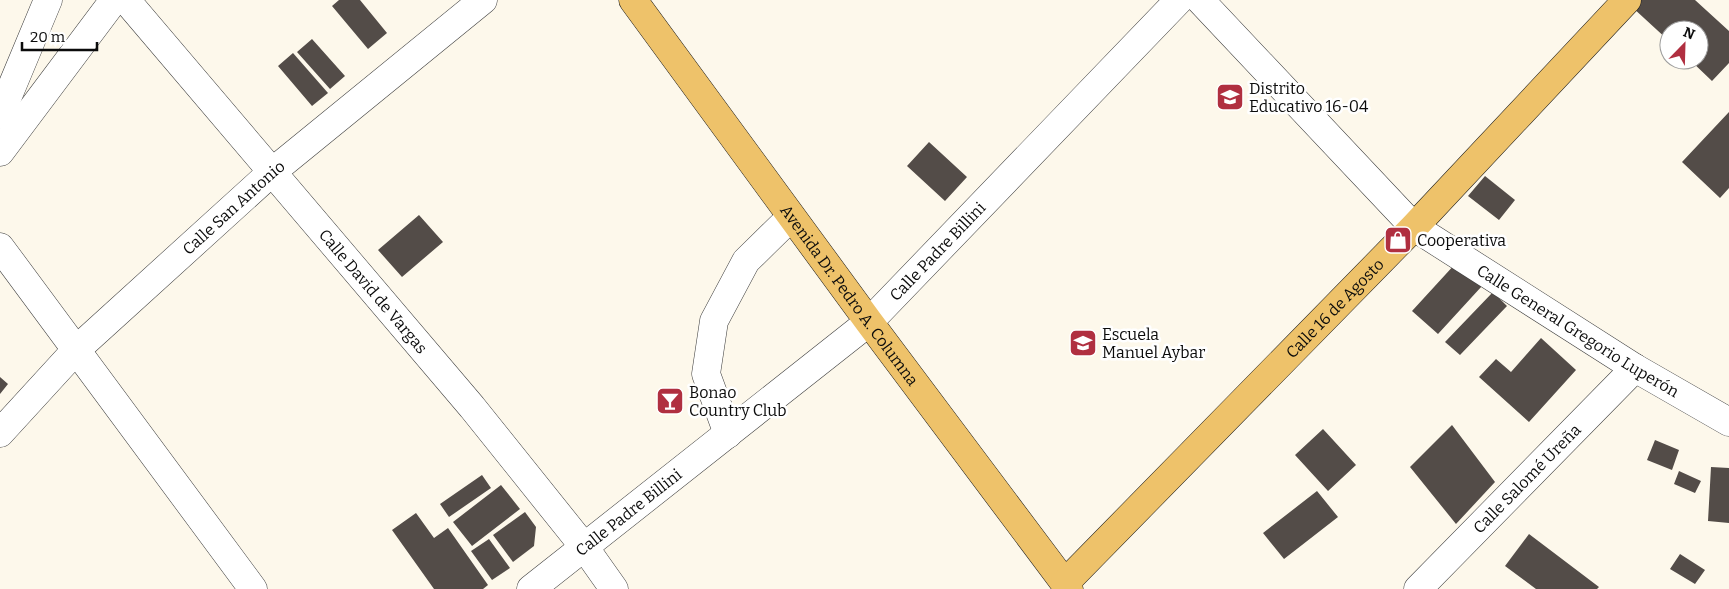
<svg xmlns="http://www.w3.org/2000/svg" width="1729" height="589" font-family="Bitter,serif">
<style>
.building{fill:#534c48}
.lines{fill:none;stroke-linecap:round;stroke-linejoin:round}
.minor-casing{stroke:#3e3e3e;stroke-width:29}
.major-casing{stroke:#1c1c1c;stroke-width:29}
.minor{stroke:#fff;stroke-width:28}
.major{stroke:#eec26a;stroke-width:28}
.labels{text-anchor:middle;stroke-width:5;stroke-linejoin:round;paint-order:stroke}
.poi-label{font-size:16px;fill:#0b0b0b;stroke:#fff;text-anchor:start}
.street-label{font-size:16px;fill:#0b0b0b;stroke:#fff}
</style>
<rect width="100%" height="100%" fill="#fdf8eb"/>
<!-- building -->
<path class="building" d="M339 0H360L387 33 368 49 332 6Z
M1639 0H1695L1729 31V63L1712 81 1690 60H1699V30H1669V41L1632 7Z
M312 39 345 76 330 89 297 52Z
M293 53 328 93 312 106 278 66Z
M1729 112V188L1720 198 1682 162Z
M929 142 967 177 945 201 907 166Z
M1485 176 1515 200 1499 220 1468 196Z
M419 215 443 242 402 277 378 250Z
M1456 263 1482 286 1438 334 1412 311Z
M1493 292 1507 306 1460 355 1445 342Z
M1541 338 1576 370 1529 422 1479 377 1496 359 1511 372Z
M0 377 8 384 0 394Z
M1452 425 1495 482 1456 524 1410 467Z
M1323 429 1356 465 1328 491 1295 455Z
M1655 440 1679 450 1672 470 1647 460Z
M1711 467 1729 468V523L1708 521Z
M1679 471 1701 481 1695 493 1674 484Z
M482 475 491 488 449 517 440 504Z
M501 485 520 509 472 546 453 522Z
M1317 491 1338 517 1284 559 1263 533Z
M525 512 536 527 534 546 513 562 493 535Z
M416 513 434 538 448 528 488 585 483 589H434L392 530Z
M1529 534 1599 587 1597 589H1536L1505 566Z
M489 539 510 568 492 580 471 551Z
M1680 554 1705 570 1695 584 1670 569Z"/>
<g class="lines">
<!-- minor casing -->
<g class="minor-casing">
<g id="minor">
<path id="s1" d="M126 0 472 407 585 548 614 589"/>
<path id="s2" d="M1200 0 1414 227 1635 368 1729 422"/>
<path d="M0 115 48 0"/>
<path d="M0 152 114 0"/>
<path d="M0 247 253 589"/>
<path id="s3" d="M0 433 76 350 272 172 483 0"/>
<path d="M728 434 706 374 714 321 746 261 791 217"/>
<path id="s4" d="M531 589 869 322 1179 0"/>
<path id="s5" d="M1418 589 1635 368"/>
</g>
</g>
<!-- major casing -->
<g class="major-casing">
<g id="major">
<path id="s6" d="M633 0 869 322 1069 589"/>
<path id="s7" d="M1065 583 1414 227 1627 0"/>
</g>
</g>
<!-- minor -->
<use href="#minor" class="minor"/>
<!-- major -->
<use href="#major" class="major"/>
</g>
<!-- icons -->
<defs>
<g id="school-square" transform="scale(1.4375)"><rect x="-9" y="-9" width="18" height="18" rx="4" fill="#b02f40" stroke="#fff"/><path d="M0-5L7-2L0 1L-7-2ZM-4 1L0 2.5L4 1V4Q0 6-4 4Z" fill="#fff"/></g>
<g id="shop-square" transform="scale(1.4375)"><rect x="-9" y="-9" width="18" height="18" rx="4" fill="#b02f40" stroke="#fff"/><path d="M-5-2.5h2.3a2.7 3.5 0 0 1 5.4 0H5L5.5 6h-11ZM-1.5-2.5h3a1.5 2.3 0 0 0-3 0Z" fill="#fff"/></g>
<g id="bar-square" transform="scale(1.4375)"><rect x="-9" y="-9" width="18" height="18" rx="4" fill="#b02f40" stroke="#fff"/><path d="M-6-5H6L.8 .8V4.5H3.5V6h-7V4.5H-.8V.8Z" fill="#fff"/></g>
</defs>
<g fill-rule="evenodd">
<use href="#school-square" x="1230" y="97"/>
<use href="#shop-square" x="1398" y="240"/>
<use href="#school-square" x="1083" y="343"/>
<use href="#bar-square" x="670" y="401"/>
</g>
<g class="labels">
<!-- poi labels -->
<g class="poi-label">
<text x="1249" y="94">Distrito<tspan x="1249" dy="18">Educativo 16-04</tspan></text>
<text x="1417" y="246">Cooperativa</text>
<text x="1102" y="340">Escuela<tspan x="1102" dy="18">Manuel Aybar</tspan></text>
<text x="689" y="398">Bonao<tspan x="689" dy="18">Country Club</tspan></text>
</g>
<!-- street labels -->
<g class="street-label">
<text dy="6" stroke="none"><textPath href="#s3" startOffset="325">Calle San Antonio</textPath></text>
<text dy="6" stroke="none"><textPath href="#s4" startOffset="529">Calle Padre Billini</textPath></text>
<text dy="6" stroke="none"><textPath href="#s1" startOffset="382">Calle David de Vargas</textPath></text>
<text dy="6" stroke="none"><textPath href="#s6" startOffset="366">Avenida Dr. Pedro A. Columna</textPath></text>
<text dy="6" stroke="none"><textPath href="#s7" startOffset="385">Calle 16 de Agosto</textPath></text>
<text dy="6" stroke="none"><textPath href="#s2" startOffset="506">Calle General Gregorio Luperón</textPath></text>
<text dy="6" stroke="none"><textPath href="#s5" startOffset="155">Calle Salomé Ureña</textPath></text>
<text dy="6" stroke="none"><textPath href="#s4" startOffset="124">Calle Padre Billini</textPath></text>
</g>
</g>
<!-- north arrow -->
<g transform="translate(1684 45) rotate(23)"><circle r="24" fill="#ffffff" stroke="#9d9d9d"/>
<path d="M0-4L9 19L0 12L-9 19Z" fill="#b02f40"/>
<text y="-8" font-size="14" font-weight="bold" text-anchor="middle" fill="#0b0b0b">N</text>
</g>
<!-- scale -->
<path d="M22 42v8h75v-8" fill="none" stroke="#0b0b0b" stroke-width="2.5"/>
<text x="30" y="42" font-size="15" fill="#0b0b0b" stroke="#ffffff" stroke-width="4" paint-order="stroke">20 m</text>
</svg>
